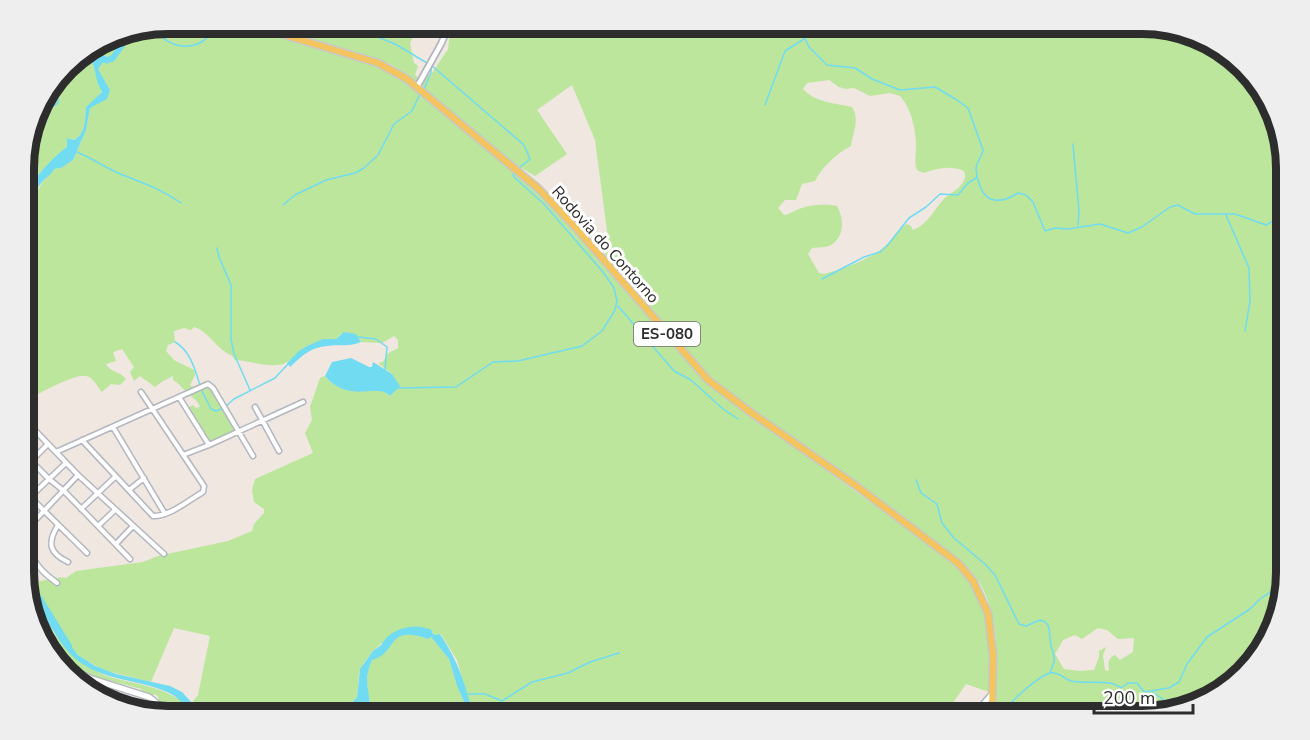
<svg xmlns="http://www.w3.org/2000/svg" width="1310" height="740" font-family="'Nunito Sans',sans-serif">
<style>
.green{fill:#bbe69b;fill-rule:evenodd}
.water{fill:#71dbf2}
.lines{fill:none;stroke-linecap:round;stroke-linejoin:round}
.stream{stroke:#71dbf2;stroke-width:1.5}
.river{stroke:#71dbf2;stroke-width:6}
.minor-casing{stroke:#b3b7c1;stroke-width:7}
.tertiary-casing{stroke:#b3b7c1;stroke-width:8}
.secondary-casing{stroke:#b3b7c1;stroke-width:8}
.primary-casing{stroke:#c8c8c8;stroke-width:9}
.minor{stroke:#fff;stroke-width:4}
.tertiary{stroke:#fff;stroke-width:4.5}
.secondary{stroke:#fff;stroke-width:5}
.primary{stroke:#f4c45f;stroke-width:6}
.labels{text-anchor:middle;stroke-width:6;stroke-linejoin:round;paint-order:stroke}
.shield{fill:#fff;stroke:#6c6c6c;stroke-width:1.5}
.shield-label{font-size:15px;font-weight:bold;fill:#2d2d2d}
.street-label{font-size:16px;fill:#2d2d2d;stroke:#fff}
.rim{fill:none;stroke:#2d2d2d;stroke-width:8}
</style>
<rect width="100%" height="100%" fill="#efe7e0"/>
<!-- green -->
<path class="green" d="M169 24H239L362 60 402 78 534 187 565 219 699 375 712 387 958 566C990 604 993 644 989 692L966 684 944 716H473L457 660 441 634 436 635 428 630H405L394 634 382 643 373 651 363 664 359 673 357 697 352 702 347 716H204L191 704 198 695 210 636 174 628 151 682 103 670 82 658 73 650 54 625 52 617 30 585 33 582C44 582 55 576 66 578L76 571 143 562 158 556 228 541 252 531 254 524 264 513V509L254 502 252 490 255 479 313 453 305 433 312 420 310 407 320 378 325 376C349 405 376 381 390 396L398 385 392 374 378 363 383 362 387 354 398 348V340L394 336 382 343 361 342 360 339 341 334 336 339C325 341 320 340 309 345 298 351 290 365 277 365 263 366 249 361 235 360 232 354 229 355 224 351 213 343 207 331 194 327L191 330 184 328 174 331 175 342 168 345 166 351 174 360 194 370 195 375 190 385 193 387 207 381 236 432 212 444 189 407 193 405 196 408 200 407C197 399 192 398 187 393 182 388 180 384 173 380V376L163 381 155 387 140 376 134 381 130 372 134 367 122 349 113 352 116 361 106 364C110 372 121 372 126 379L120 385 111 384 102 392C97 386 93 377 86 376 75 373 36 395 25 401V206L34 200 41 184 54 169 61 168 73 160 86 130 90 108C94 104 99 103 103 100 117 92 102 79 98 69L103 61 110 58 101 53 97 54 92 60 96 75 102 90 99 96 86 107C85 119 86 134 74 140L68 138 67 147C61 151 36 176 33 182 30 189 30 194 25 200V168L35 149 33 123 39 104 73 60 114 35Z
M261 24H369L376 27 381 24H428L423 35 413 37 410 43 414 63 418 66 415 75 421 79 432 73 448 49 451 24H1142L1213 43 1262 89 1286 159V580L1267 643 1263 648 1257 643 1251 659 1214 696 1150 716H995C996 672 1003 622 979 582 969 566 953 555 938 544L719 386 688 355 598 245 608 238 595 140 572 85 537 110 567 154 535 176 510 161 408 75 390 64ZM829 80 839 87 846 89 854 88 870 96 890 93 900 96C911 108 916 129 916 146 916 154 914 162 917 170L924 173C936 168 951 165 964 171 965 175 966 176 964 180 961 189 949 193 943 200 934 210 927 225 913 230L911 226 907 224C896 230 893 240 884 247 868 260 844 269 824 274L819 273 808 254 812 248C818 247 826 248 831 245 845 236 844 218 837 206 827 204 812 204 802 208 795 210 791 214 784 215L778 208 785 200H796L802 184 815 181C822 167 837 153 851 146 853 133 860 119 852 107 835 103 816 103 803 89L807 83ZM1098 628 1107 630 1118 639 1134 638 1133 652 1120 660 1115 655C1108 658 1108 663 1109 670L1107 671 1105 670 1103 655 1106 647 1099 651V657L1094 670 1079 671 1064 669 1055 654 1063 640 1075 635 1082 639Z
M25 580C28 586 29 592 32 597 50 631 75 667 113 678 137 684 162 687 183 702L174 707 173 714 159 702 158 696 154 694 152 697 145 694 141 689C121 683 95 679 78 668 57 654 25 605 25 580Z
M405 634 415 635 428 639 431 637 449 659 457 686 466 706 467 716H462L458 709 455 716H431L424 707 411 716H352C357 710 367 711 371 705 366 688 365 676 372 659 386 655 390 639 405 634Z
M142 698 149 700 168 716 134 707Z"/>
<!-- water -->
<path class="water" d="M101 53 111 60 107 64 103 62 98 69 110 90 107 99 90 108 86 130 73 160 61 168 54 169C51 175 48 176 43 181 34 190 39 196 25 206V200C30 195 30 189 33 183 37 174 59 152 67 147V138L74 140C86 134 85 119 86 107L102 92 98 84 92 60 97 54Z
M344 332 356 334 361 342C350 347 339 344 327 346 309 348 302 356 290 367L287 363 299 351 307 346 323 339H336Z
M351 358 369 367H372L373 362 392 374 400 386 390 396C378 382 349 405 325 376L332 362Z
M25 570 30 585 52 617 54 625 78 655 95 666 116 674 170 686 182 692 204 716H195C186 707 179 697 167 692 138 679 103 681 77 660 65 651 54 632 46 619 36 604 25 588 25 570Z
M426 630 436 635 440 634C458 661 466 685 473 716H467L466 706 457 686 449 659 431 637 428 639C386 624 399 652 372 660 363 682 369 686 370 707L357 711 352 716H347L350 705 357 697 360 669 373 651 401 631Z"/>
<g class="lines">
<!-- stream -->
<path class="stream" d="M347 24 397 45 427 63
M798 24 809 47 827 65 855 68 872 79 900 90 935 87 957 100 968 108 983 150C982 157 977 161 976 168 976 174 977 178 979 183 985 204 1001 204 1018 193L1026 195 1033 202 1045 231 1055 228 1068 229 1100 224 1128 233 1142 227 1170 207 1178 205 1195 214H1235L1266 225 1275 220 1286 209
M282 30 290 27 300 29 304 24
M134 31H135
M156 31C173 51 200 52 214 29L227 33 252 36 272 34
M431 65 524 145 530 159 519 168
M424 89 431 73V66
M765 105 785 51 804 39
M38 107 50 108 58 103V94L55 84
M1073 144 1079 211 1078 225
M77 152C91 158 103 166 116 172 139 182 160 188 181 203
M283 205 295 195 326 180 355 173 364 168 378 155 394 124 412 111 420 94
M1226 215 1249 268 1250 301 1245 331
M217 248 219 257 231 285V339L234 354 250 390
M822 279 864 257 880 252 887 246 909 218 926 207 940 194 958 195 968 183 976 178
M618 306 674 371 691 380 723 409 738 419
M359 337 376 339 387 347 385 370
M175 342C190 350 195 370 200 385
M398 388 456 387 493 362 518 361 582 346 602 331 615 310 617 301 614 288 603 272 544 204 515 178 513 175 515 173
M202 391 211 409 216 411 222 409
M226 406 234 399 275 378 289 363
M916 480 921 493 937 504 942 523 954 538 985 564 995 575 1019 624 1026 626 1040 620C1051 623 1049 630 1050 639 1051 654 1059 654 1050 672
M1152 692 1167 702 1181 707
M468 694H485L502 701 532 682 568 673 590 662 619 653
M148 710 149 703
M1001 716C1007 704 1037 677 1050 673 1058 671 1064 679 1071 681 1087 685 1109 678 1121 688L1128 683H1137L1144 692 1169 688 1179 682 1187 664 1207 637 1250 609 1260 599 1281 585 1286 579"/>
<!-- river -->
<path class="river" d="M105 60 112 59 131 33 142 31 156 32V26
M25 575 69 646
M385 644C394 631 414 626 429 632"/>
<!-- minor casing -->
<g class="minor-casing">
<path id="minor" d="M179 397 209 445
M255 407 279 451
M25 420 78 475 164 554
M113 427 165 514
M82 440 153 516C169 517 189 500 203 492L204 486 141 392
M56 452 208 384 213 388 253 456
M25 455 49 479 64 491 130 559
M183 455 209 445 303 402
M31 461 48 444
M129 490 144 478
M25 492 87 553
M30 497 66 463
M81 509 115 477
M32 524C27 554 33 566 57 583
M58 525C47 543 49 553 68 562
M98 526 115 510
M25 531 78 475
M116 544 133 526"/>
</g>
<!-- tertiary casing -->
<g class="tertiary-casing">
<path id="tertiary" d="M417 87 441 44 450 24
M973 716 992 694"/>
</g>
<!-- secondary casing -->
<g class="secondary-casing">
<path id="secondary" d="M25 157 31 144V133
M40 629 60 658 73 670 92 679 149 697 172 716"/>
</g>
<!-- primary casing -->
<g class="primary-casing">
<path id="primary" d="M248 24 378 63 407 79 539 189 577 229 708 380 753 414 855 485 958 563 973 581 988 613 993 655 992 716"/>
</g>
<!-- minor -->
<use href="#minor" class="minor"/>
<!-- tertiary -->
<use href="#tertiary" class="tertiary"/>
<!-- secondary -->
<use href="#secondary" class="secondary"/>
<!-- primary -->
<use href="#primary" class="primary"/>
</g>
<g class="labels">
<!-- shield labels -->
<rect class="shield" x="634" y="322" width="66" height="24" rx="4.5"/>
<g class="shield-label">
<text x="667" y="339">ES-080</text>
</g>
<!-- street labels -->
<g class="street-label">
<text transform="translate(606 244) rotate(48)" y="6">Rodovia do Contorno</text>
</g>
</g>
<!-- crop -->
<path d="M0 0H1310V740H0ZM168 34H1142A134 134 0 0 1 1276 168V572A134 134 0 0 1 1142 706H168A134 134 0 0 1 34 572V168A134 134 0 0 1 168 34Z" fill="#eee" fill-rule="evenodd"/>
<path class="rim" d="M168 34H1142A134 134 0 0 1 1276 168V572A134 134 0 0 1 1142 706H168A134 134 0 0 1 34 572V168A134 134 0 0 1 168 34Z"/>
<!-- scale -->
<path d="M1094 704v9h99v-9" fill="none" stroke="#2d2d2d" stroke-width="3"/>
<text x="1103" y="704" font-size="18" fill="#2d2d2d" stroke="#ffffff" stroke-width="4.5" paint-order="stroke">200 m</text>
</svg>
